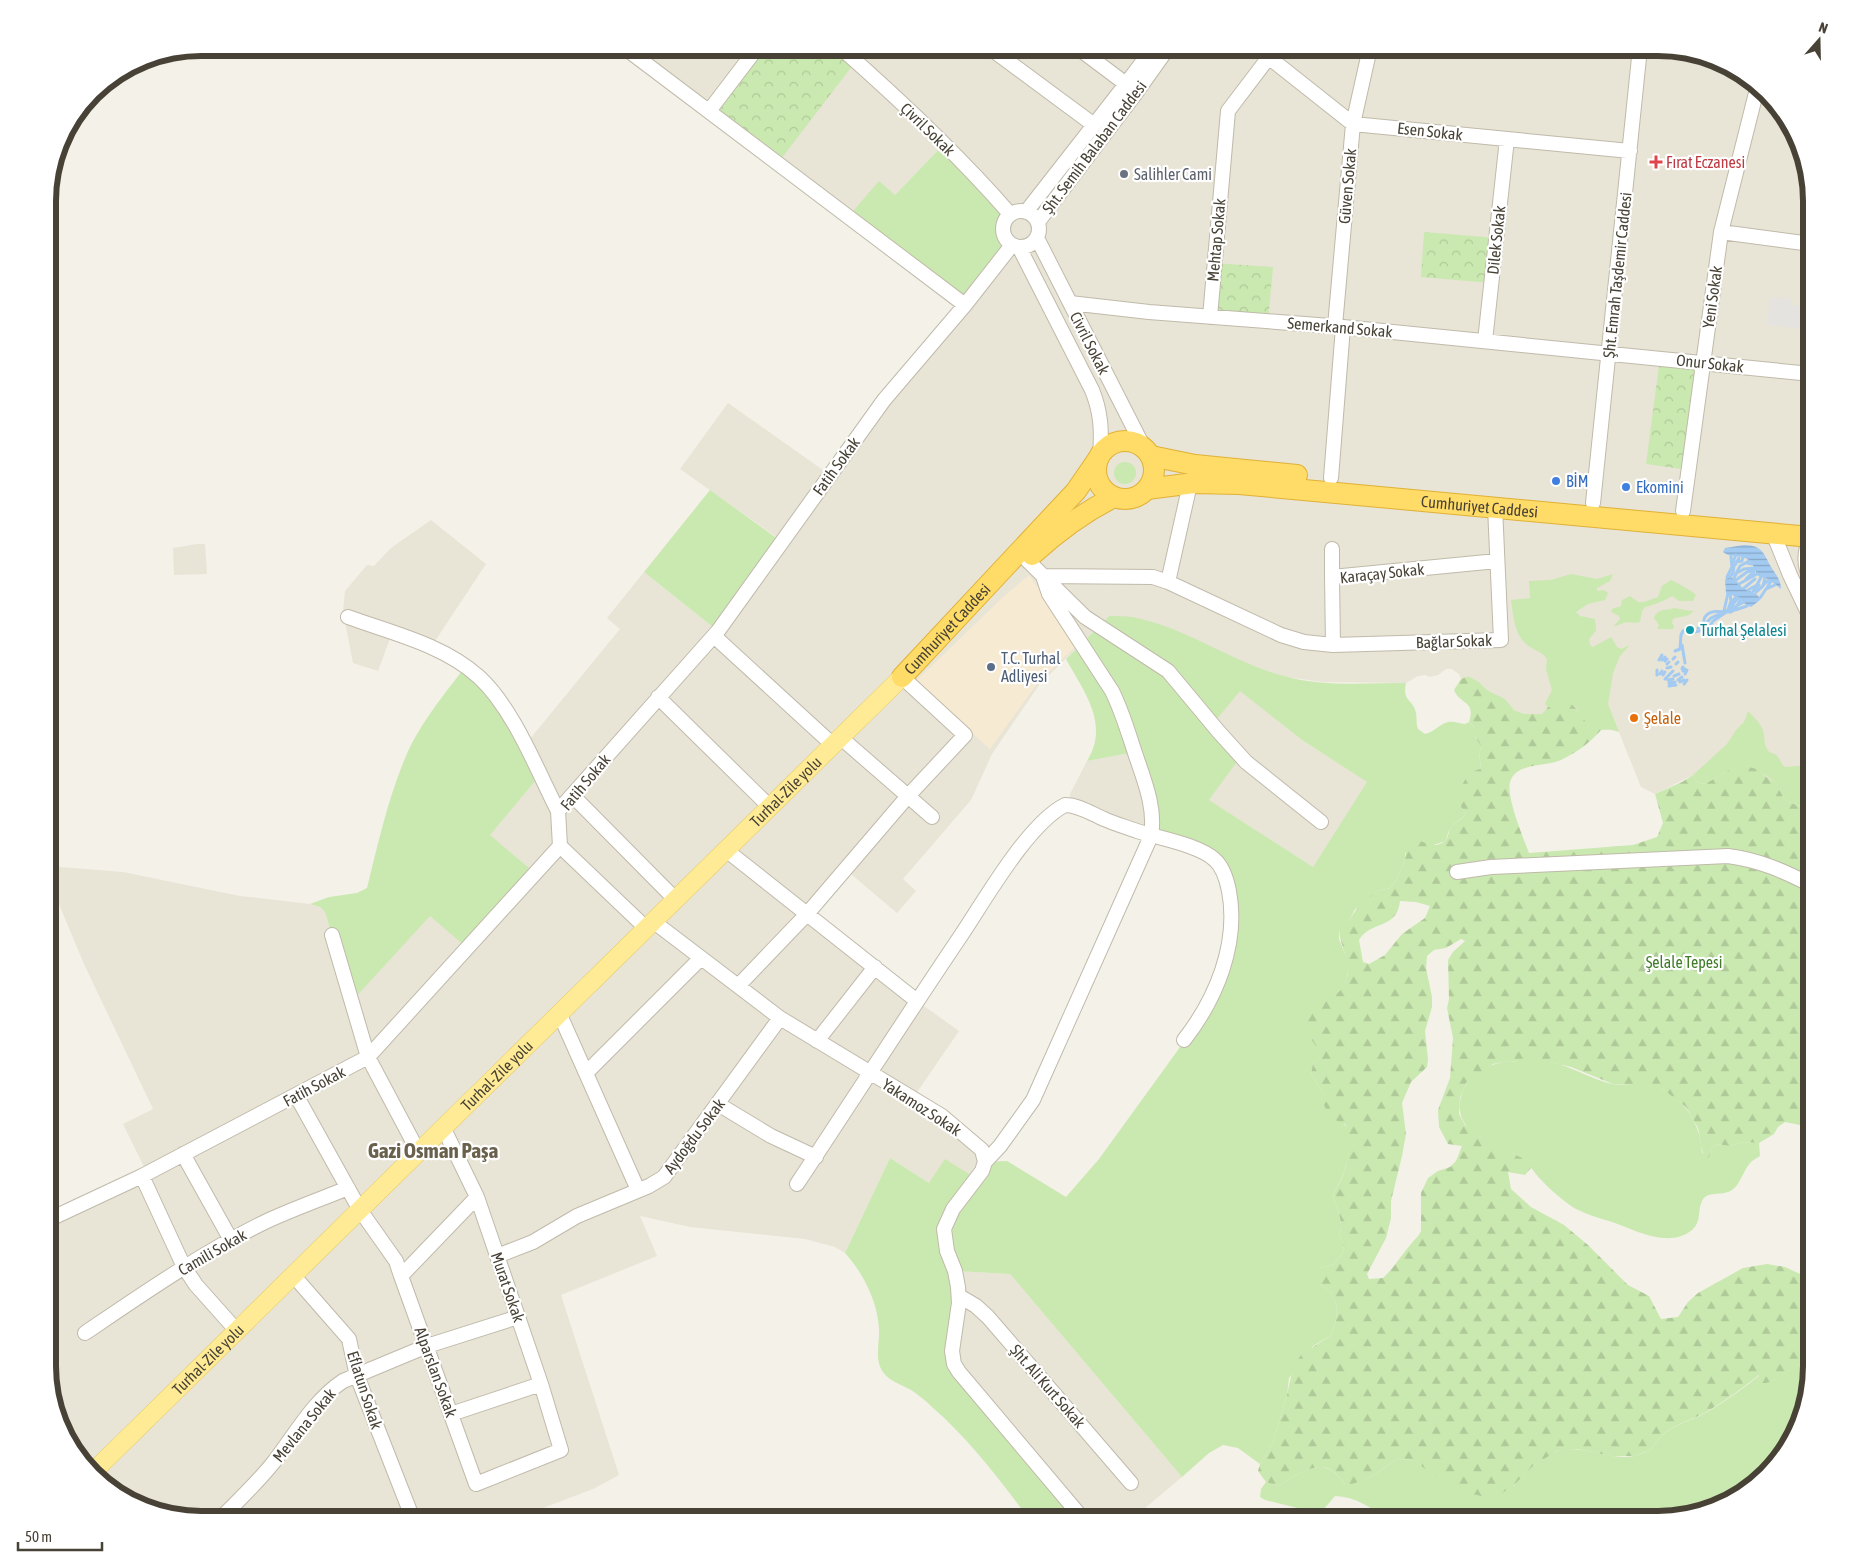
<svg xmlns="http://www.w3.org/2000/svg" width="1859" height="1567" font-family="'Asap Condensed',sans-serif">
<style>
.residential{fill:#e8e4d6}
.commercial{fill:#f6ead3}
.grass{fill:#cae9b0;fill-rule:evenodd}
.forest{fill:url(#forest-firs);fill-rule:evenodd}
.park{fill:url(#park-crowns)}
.parking{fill:#e5e3e0}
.water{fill:url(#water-rules)}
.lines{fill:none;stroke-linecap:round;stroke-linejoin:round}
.stream{stroke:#a3caf1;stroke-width:3}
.minor-casing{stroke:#c0baaa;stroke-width:16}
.major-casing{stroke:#e6cb64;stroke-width:19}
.highway-casing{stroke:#e0b136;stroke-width:22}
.minor{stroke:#fff;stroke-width:14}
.major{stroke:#ffeb96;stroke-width:18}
.highway{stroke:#ffdb68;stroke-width:20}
.health-dot{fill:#e0444e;stroke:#fff;stroke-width:2}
.worship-dot{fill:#6b7280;stroke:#fff;stroke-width:2}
.shop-dot{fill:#3f7fe0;stroke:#fff;stroke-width:2}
.culture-dot{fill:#0f9aa8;stroke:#fff;stroke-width:2}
.service-dot{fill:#5c6f8a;stroke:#fff;stroke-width:2}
.food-dot{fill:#e8710a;stroke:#fff;stroke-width:2}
.labels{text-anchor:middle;stroke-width:4.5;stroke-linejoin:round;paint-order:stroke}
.street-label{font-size:16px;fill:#484236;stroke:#fff}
.health-label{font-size:16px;fill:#be3a42;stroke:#fff;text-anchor:start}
.worship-label{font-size:16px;fill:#5b616d;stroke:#fff;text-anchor:start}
.shop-label{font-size:16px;fill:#366cbe;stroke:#fff;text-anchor:start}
.culture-label{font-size:16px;fill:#0d838f;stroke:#fff;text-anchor:start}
.service-label{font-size:16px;fill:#4e5e75;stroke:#fff;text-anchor:start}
.food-label{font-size:16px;fill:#c56008;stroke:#fff;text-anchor:start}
.park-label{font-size:16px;fill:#407b28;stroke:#fff}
.district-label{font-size:21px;font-weight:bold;fill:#6a614d;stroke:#fff}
.rim{fill:none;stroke:#484236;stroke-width:6}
</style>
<defs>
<pattern id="forest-firs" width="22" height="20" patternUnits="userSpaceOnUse" patternTransform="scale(1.25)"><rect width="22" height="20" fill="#cae9b0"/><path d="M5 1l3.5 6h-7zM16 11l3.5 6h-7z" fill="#afc998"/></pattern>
<pattern id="park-crowns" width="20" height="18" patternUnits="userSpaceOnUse" patternTransform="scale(1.25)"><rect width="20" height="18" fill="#cae9b0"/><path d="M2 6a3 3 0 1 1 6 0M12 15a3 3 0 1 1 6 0" fill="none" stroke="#afc998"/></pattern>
<pattern id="water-rules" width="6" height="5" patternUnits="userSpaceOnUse" patternTransform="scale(1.25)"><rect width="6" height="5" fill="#a3caf1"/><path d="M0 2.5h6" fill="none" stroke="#87a6c4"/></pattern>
</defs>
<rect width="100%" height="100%" fill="#f4f1e8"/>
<!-- residential -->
<path class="residential" d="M625 48H1658L1716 59 1759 86 1800 142 1811 202V801L1729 770 1713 780 1693 775 1655 794 1641 787 1619 732 1606 728 1601 730 1548 707 1543 714H1524L1514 710 1505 699 1487 690 1479 682 1468 676 1461 679 1459 674 1452 669H1446L1438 675 1430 677 1425 675 1418 676 1406 683 1324 682 1285 677 1109 616 1039 685 992 754 971 800 903 879 916 891 897 913 845 869 807 914 917 1001 959 1031 913 1098 982 1150 977 1179 929 1183 890 1158 845 1253 835 1247 805 1239 690 1227 640 1216 657 1256 561 1295 619 1475 593 1489 514 1519H201L143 1508 100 1481 63 1433 48 1375V1220L147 1173 123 1124 153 1109 84 964 48 878V866L123 872 240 896 310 904 320 907 325 912 332 935 430 915 467 948 535 873 489 835 540 775 525 745 620 629 607 618 644 572 718 631 782 541 680 469 728 403 830 475 1008 241 1005 237 1003 229 1007 217 944 144 895 195 848 217Z
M431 520 486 564 431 647 392 633 378 671 353 663 343 611 345 591 367 565 374 566 391 548Z
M197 544H205L207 574 174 575 173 548Z
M1240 690 1302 740 1368 782 1313 867 1209 800 1240 756 1213 724Z
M1135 752 1151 836 1070 805V794L1087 761Z
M955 1271 1010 1274 1182 1477 1132 1519H1083L959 1372Z"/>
<!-- commercial -->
<path class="commercial" d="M1029 575 1077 645 1037 684 990 749 915 682 1002 598Z"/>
<!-- grass -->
<path class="grass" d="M944 144 1007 217 1003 229 1008 241 965 305 848 217 879 181 895 195Z
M1114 473a11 11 0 1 1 22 0a11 11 0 1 1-22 0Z
M710 490 782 542 718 631 644 572Z
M1571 574 1597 579 1613 574 1610 581 1597 588V591L1604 590 1608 593 1605 600 1588 604 1576 612 1580 616 1595 619 1596 631 1589 639 1590 645 1593 647 1611 637 1617 647 1621 649 1630 645 1620 656 1613 673 1608 704 1619 732C1611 729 1607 730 1599 730 1587 729 1581 715 1575 706L1558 705 1554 707H1548L1545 704 1552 690 1546 669 1547 659C1541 650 1531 650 1524 642 1514 632 1513 613 1511 600L1530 598 1529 581 1551 580Z
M1671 580C1675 582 1693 591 1696 595L1693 601H1679L1672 596C1667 600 1650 606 1645 607L1642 611 1640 622 1635 623 1626 622 1613 627 1620 619 1619 616 1611 612 1612 609 1621 606 1622 600 1630 596 1638 602H1644L1658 597 1662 586Z
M1674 608 1691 611 1694 610C1688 619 1682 615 1673 619L1672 623 1674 626 1673 629H1657L1659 625 1654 618C1658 608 1665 611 1674 608Z
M1109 616C1116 616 1125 616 1132 617 1186 627 1231 662 1284 676 1323 687 1366 683 1406 683 1402 703 1413 698 1416 713 1417 718 1416 724 1418 729L1425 734C1435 732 1439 724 1448 722 1454 721 1460 724 1465 724L1469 722 1475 728V737L1482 747 1479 752 1481 769 1457 802 1466 813C1461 821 1454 822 1450 829 1447 833 1448 837 1445 841L1434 845H1426L1405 853V860L1396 880 1390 888 1378 891 1355 909 1350 919 1339 929V939L1349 964 1347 978 1343 989 1331 999 1309 1037 1316 1043 1322 1057 1313 1064 1311 1073 1324 1095V1105C1331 1111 1339 1117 1344 1124 1357 1141 1344 1179 1333 1194 1336 1209 1345 1221 1339 1236L1343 1242 1344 1251 1334 1264 1321 1268 1319 1284 1330 1291 1337 1306 1336 1320 1331 1335 1313 1346 1289 1378 1287 1395 1273 1442 1260 1464 1238 1448 1223 1445 1209 1453 1182 1477 1010 1274 955 1271 952 1356 1083 1519H1029C1000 1480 969 1439 932 1407 926 1401 919 1395 911 1390 902 1385 889 1381 883 1372 874 1360 880 1341 879 1328 877 1300 863 1273 845 1253L890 1158 929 1183 945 1159 977 1179 985 1162 1007 1161 1066 1197 1099 1159 1199 1021 1232 925 1215 860 1151 836 1135 752 1087 761C1110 724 1084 692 1066 659ZM1240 691 1302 740 1367 782 1313 867 1209 800 1241 756 1213 724Z
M466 666 479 677 540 775 490 835 535 873 467 948 430 916 352 1001 325 912 320 907 310 904 329 897 357 893 367 888C378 844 388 798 406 756 419 725 445 693 466 666Z
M1748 711C1753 716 1759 722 1762 728 1766 737 1762 743 1769 752 1781 755 1778 761 1785 767L1811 765V801L1798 806 1785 800 1775 782 1764 774 1745 766 1729 770 1705 784 1697 782 1693 775 1727 744 1736 730 1744 722Z
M1508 1061C1522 1062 1536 1059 1550 1062 1572 1066 1590 1079 1612 1084 1624 1086 1637 1082 1650 1085 1681 1092 1701 1122 1702 1153L1709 1157 1712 1148 1717 1144 1730 1146 1744 1142 1759 1143 1760 1156C1757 1158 1753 1160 1751 1162 1743 1170 1741 1184 1732 1190 1724 1196 1709 1191 1703 1199 1697 1209 1702 1222 1692 1230 1669 1249 1635 1230 1612 1222 1599 1218 1588 1215 1576 1209 1561 1200 1535 1177 1527 1161 1498 1143 1444 1135 1464 1088 1471 1072 1491 1064 1508 1061Z
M1811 1361 1800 1424 1773 1467 1717 1508 1657 1519H1387C1370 1507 1356 1497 1335 1496L1323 1510 1314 1512 1265 1500 1260 1497 1261 1489 1266 1482 1278 1486C1289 1479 1313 1463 1326 1468 1334 1470 1340 1478 1345 1484L1368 1479 1397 1459 1413 1460 1429 1471 1513 1486C1526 1473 1540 1456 1558 1451 1585 1444 1608 1461 1634 1456 1640 1455 1647 1451 1652 1449 1665 1424 1687 1424 1709 1411 1727 1400 1744 1388 1760 1375L1758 1381H1772L1794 1367Z"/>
<!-- forest -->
<path class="forest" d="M1468 676 1479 682 1487 690 1505 699 1514 710 1524 714H1542L1548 707H1554L1563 700C1583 706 1579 726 1601 730 1590 743 1577 752 1561 760 1546 767 1516 762 1510 782 1506 796 1523 837 1529 853L1633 845 1657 837 1663 823 1655 794 1682 782 1693 775 1697 782 1705 784 1729 770 1744 766 1757 769 1769 779 1775 782 1785 800 1798 806 1811 801V1141L1800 1125 1785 1122 1778 1127 1774 1134 1759 1143 1744 1142 1730 1146 1717 1144 1712 1148 1709 1157 1704 1159 1698 1128 1686 1107 1664 1090 1649 1085 1613 1084 1571 1067 1549 1062 1508 1061 1493 1064 1473 1077 1466 1083 1460 1098 1459 1114 1465 1125 1480 1137 1528 1161 1531 1168 1525 1175 1508 1172 1511 1189 1531 1207 1564 1225 1588 1245 1628 1285 1649 1296 1661 1319 1678 1317 1688 1302 1698 1293 1743 1268 1767 1264 1785 1267 1811 1279V1361C1805 1364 1798 1365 1792 1369 1781 1374 1770 1387 1758 1382L1759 1375C1743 1388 1726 1400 1708 1411 1686 1424 1665 1424 1652 1449L1635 1456H1611L1578 1449 1557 1451 1534 1465 1513 1486 1499 1495 1481 1496 1453 1489 1413 1460 1397 1459 1368 1479 1352 1484H1345C1340 1478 1334 1470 1327 1468 1313 1463 1289 1479 1278 1486L1266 1482 1258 1471 1260 1464 1273 1442 1287 1395 1293 1367 1301 1355 1331 1335 1336 1320 1337 1306 1330 1291 1319 1284 1315 1274 1321 1268 1334 1264 1344 1251 1343 1242 1339 1236C1345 1221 1336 1209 1333 1194 1347 1174 1353 1148 1345 1124L1330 1118 1324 1105V1095L1311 1073 1313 1064 1321 1057C1316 1042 1310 1039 1301 1027 1303 999 1340 1006 1347 978 1352 961 1339 946 1339 928L1350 919 1361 902 1378 891 1390 888 1396 880 1405 860 1407 843C1424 834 1428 853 1445 841 1449 838 1448 831 1451 827 1457 821 1461 821 1466 813L1457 802C1459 789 1466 771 1481 769L1479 752 1482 747 1475 737V728L1469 722C1476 700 1460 705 1454 690L1461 679ZM1400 901 1416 902 1430 906 1425 918 1402 934 1385 955 1369 964 1363 962 1359 940C1371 920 1397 930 1400 901ZM1461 939 1465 941 1453 952 1448 960 1449 999 1447 1008 1453 1038 1450 1078 1438 1110 1439 1127 1448 1144 1462 1146 1456 1161 1450 1167 1438 1171 1428 1178 1421 1193V1231C1419 1236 1415 1239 1411 1244 1401 1255 1395 1267 1383 1278L1369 1279 1367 1274 1386 1238 1391 1218V1201L1402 1156 1406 1134 1402 1103 1411 1082 1427 1067 1428 1059 1425 1031 1432 1007V997L1426 968 1427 956 1434 950 1446 948Z"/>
<!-- park -->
<path class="park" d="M757 48H841L856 61 778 163 709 111Z
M1424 232 1496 238 1491 283 1421 277Z
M1214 263 1273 267 1268 321 1210 317Z
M1660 358 1703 363 1689 470 1646 464Z"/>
<!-- parking -->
<path class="parking" d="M1770 297 1792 299 1791 305 1811 307V330L1767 325Z"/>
<!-- water -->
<path class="water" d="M1744 545C1765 545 1764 557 1773 570 1777 576 1781 581 1781 589L1768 579 1758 576C1755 571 1754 565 1750 561 1740 553 1731 559 1723 552L1725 548Z
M1727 577 1734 578C1737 581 1739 585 1743 588 1750 592 1758 591 1760 600L1751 607C1742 604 1739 596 1726 593L1725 580Z"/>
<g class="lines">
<!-- stream -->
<path class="stream" d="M1736 562 1742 561 1743 557
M1747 563 1752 564
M1732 564 1736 555
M1735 565 1739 558
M1739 572 1744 569 1754 568
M1727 577 1732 567 1731 556
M1730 577 1733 573 1734 565
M1734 578 1740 566 1749 561
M1746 579 1754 572
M1736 580 1747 572 1755 570
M1739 584 1757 574
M1763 585 1769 580
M1744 588 1755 579
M1767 588 1771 581
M1748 590 1757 585 1761 577
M1753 591 1759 585
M1756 592 1763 586 1765 578
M1760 598 1766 589 1775 585
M1731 603 1736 597
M1730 608 1738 598
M1735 610 1747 606
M1724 611 1728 593
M1727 611 1744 602
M1698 628 1704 625 1711 618 1728 610 1731 601 1730 594
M1703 630 1709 628 1713 621 1725 613
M1682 645 1685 663
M1675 651 1680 649 1681 635 1683 631 1689 629 1695 632 1703 630C1704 626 1703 620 1705 617 1711 608 1724 613 1731 612L1735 609 1741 599
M1673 659 1675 657
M1659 660 1662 655
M1662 660 1665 657
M1665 661 1667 659
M1667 664 1669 662
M1676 664 1678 662
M1667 668 1671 667
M1682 669 1683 667
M1683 671 1685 669
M1660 674 1662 671
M1685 674 1687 670
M1657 675V670
M1663 675 1665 672
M1674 676 1679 674
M1665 679 1673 671
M1668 680 1673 679
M1678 680 1682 677
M1680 682 1684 680
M1669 683 1675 682
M1684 684 1687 680
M1669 686 1676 685"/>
<!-- minor casing -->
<g class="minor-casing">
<path id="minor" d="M625 48 965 305
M841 48C900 100 958 154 1010 214
M990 48 1094 125
M1078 48 1126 84
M1257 48 1353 124 1630 151
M709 111 757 48
M1003 229a18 18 0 1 1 36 0a18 18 0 1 1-36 0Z
M1026 212 1126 84 1153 48
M1038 222 1133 97 1168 48
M1721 232 1811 244
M1037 238 1144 448
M1019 247 1092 390C1101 412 1102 431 1100 455
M1070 303 1149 312 1343 327 1811 374
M1210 317 1228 111 1269 57
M1335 326 1353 124 1370 48
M1485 341 1507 139
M1331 478 1343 327
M1593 503 1640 48
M1683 511 1721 232 1758 85
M1773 533 1790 575 1811 619
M1332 549V577
M1027 560 1085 617 1168 671 1218 731 1246 762 1321 822
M1811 581C1804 566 1803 552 1811 538
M1168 582 1190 484
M348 617C392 633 444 645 479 677 513 708 537 770 558 811
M714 636 833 745
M1333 645 1332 577 1497 561
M658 697 770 807
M840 737 932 817
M572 795 676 900
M560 846 647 929
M726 850 917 1001
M1457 872 1491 867 1728 856C1759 860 1784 871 1811 885
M654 922 780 1018 942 1116 982 1150 985 1162 982 1171 953 1209 944 1229 947 1251 955 1271 958 1287 959 1303 952 1351 954 1364 959 1372 1083 1519
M332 935 368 1057 419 1153
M738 986 807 914 908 796 965 735 902 677
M560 1015 638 1190
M817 1041 875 967
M586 1073 701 958
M296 1095 360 1210 396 1261 401 1276
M718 1104 771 1136 816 1157
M444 1129 477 1197 541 1384 561 1450 476 1484 401 1276 477 1197
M183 1154 231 1240
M985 1162 1000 1146 1033 1100 1151 836C1156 808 1144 780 1135 753 1128 732 1122 711 1112 691L1049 594 1043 576 1153 577 1168 582 1281 635 1304 642 1333 645 1501 640 1495 507
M142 1176 184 1267 196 1285 237 1331
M797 1184C852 1101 906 1017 962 934 986 898 1028 824 1065 805 1079 805 1092 814 1104 819 1115 824 1126 827 1137 831 1158 838 1200 845 1215 860 1223 867 1227 881 1229 891 1239 944 1216 999 1184 1040
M48 1220 142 1176 368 1057 560 846 558 811 718 631 884 400 965 305 1012 245
M497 1256 533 1242 577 1216 649 1186 664 1177 780 1018
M293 1275 349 1339 357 1376 413 1519
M959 1296 976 1306 988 1317 1131 1483
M85 1333C144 1293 203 1252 267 1221 293 1209 321 1199 348 1188
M451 1414 541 1384
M220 1519C238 1501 257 1483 273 1463 295 1435 313 1401 343 1381L427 1346 518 1317"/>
</g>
<!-- major casing -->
<g class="major-casing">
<g id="major">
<path id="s1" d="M93 1472 902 677"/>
</g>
</g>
<!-- highway casing -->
<g class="highway-casing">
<g id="highway">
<circle cx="1125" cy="470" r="29"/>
<path d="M1151 456 1195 465 1297 475"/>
<path id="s2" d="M1147 489 1194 483 1239 484 1811 537"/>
<path d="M1032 555C1057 532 1084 512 1114 497"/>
<path id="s3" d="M902 677 1076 491 1098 459"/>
</g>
</g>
<!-- minor -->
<use href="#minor" class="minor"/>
<!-- major -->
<use href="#major" class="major"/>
<!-- highway -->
<use href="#highway" class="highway"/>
</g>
<!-- markers -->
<path class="health-dot" d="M1653.5 154.5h5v5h5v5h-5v5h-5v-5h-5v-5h5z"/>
<circle class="worship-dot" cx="1124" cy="174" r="5"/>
<g class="shop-dot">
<circle cx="1556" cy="481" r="5"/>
<circle cx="1626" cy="487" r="5"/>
</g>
<circle class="culture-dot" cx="1690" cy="630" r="5"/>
<circle class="service-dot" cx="991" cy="667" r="5"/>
<circle class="food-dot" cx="1634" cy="718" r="5"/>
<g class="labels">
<!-- street labels -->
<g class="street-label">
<text transform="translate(928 129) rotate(44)" y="6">Çivril Sokak</text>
<text transform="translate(1430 131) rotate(6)" y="6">Esen Sokak</text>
<text transform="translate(1094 147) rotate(-53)" y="6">Şht. Semih Balaban Caddesi</text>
<text transform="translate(1347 186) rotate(-85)" y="6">Güven Sokak</text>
<text transform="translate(1216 240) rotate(-85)" y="6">Mehtap Sokak</text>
<text transform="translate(1496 240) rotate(-84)" y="6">Dilek Sokak</text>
<text transform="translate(1617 275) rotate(-84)" y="6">Şht. Emrah Taşdemir Caddesi</text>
<text transform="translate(1712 297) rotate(-82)" y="6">Yeni Sokak</text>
<text transform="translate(1340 327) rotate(5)" y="6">Semerkand Sokak</text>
<text transform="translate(1090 343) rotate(63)" y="6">Civril Sokak</text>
<text transform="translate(1710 363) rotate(6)" y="6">Onur Sokak</text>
<text transform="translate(836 466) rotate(-54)" y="6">Fatih Sokak</text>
<text dy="6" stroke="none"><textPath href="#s2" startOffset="334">Cumhuriyet Caddesi</textPath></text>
<text transform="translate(1382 573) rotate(-6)" y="6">Karaçay Sokak</text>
<text dy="6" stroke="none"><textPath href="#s3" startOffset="66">Cumhuriyet Caddesi</textPath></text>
<text transform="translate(1454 641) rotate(-2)" y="6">Bağlar Sokak</text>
<text transform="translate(585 782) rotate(-50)" y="6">Fatih Sokak</text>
<text dy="6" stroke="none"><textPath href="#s1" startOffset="971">Turhal-Zile yolu</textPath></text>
<text dy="6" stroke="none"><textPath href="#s1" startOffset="566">Turhal-Zile yolu</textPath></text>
<text transform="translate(314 1086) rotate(-28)" y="6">Fatih Sokak</text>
<text transform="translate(922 1107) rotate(33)" y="6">Yakamoz Sokak</text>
<text transform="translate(694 1136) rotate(-53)" y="6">Aydoğdu Sokak</text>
<text transform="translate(212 1252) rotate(-30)" y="6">Camili Sokak</text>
<text transform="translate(508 1287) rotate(71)" y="6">Murat Sokak</text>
<text dy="6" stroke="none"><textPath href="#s1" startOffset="161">Turhal-Zile yolu</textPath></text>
<text transform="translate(436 1372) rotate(70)" y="6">Alparslan Sokak</text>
<text transform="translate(1048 1386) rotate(49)" y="6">Şht. Ali Kurt Sokak</text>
<text transform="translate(365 1390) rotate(72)" y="6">Eflatun Sokak</text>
<text transform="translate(304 1425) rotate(-51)" y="6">Mevlana Sokak</text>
</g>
<!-- health labels -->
<g class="health-label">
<text x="1666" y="168">Fırat Eczanesi</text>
</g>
<!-- worship labels -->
<g class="worship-label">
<text x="1134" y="180">Salihler Cami</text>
</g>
<!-- shop labels -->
<g class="shop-label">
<text x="1566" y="487">BİM</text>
<text x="1636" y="493">Ekomini</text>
</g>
<!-- culture labels -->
<g class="culture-label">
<text x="1700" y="636">Turhal Şelalesi</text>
</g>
<!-- service labels -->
<g class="service-label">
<text x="1001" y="664">T.C. Turhal<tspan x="1001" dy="18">Adliyesi</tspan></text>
</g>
<!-- food labels -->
<g class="food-label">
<text x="1644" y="724">Şelale</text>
</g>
<!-- park labels -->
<g class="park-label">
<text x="1684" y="968">Şelale Tepesi</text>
</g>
<!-- district labels -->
<g class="district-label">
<text x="433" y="1158">Gazi Osman Paşa</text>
</g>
</g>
<!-- crop -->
<path d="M0 0H1859V1567H0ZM201 56H1658A145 145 0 0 1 1803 201V1366A145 145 0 0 1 1658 1511H201A145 145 0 0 1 56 1366V201A145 145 0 0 1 201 56Z" fill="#fff" fill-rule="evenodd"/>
<path class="rim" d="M201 56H1658A145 145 0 0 1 1803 201V1366A145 145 0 0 1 1658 1511H201A145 145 0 0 1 56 1366V201A145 145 0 0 1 201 56Z"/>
<!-- north arrow -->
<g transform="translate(1819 40) rotate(20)" stroke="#ffffff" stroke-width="4" paint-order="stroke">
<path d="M0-4L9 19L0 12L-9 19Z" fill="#484236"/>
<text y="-8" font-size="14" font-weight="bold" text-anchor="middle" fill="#484236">N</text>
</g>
<!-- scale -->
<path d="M18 1542v8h84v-8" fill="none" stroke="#484236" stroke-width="2.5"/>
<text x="25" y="1542" font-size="15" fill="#484236" stroke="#ffffff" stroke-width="4" paint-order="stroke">50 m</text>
</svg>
